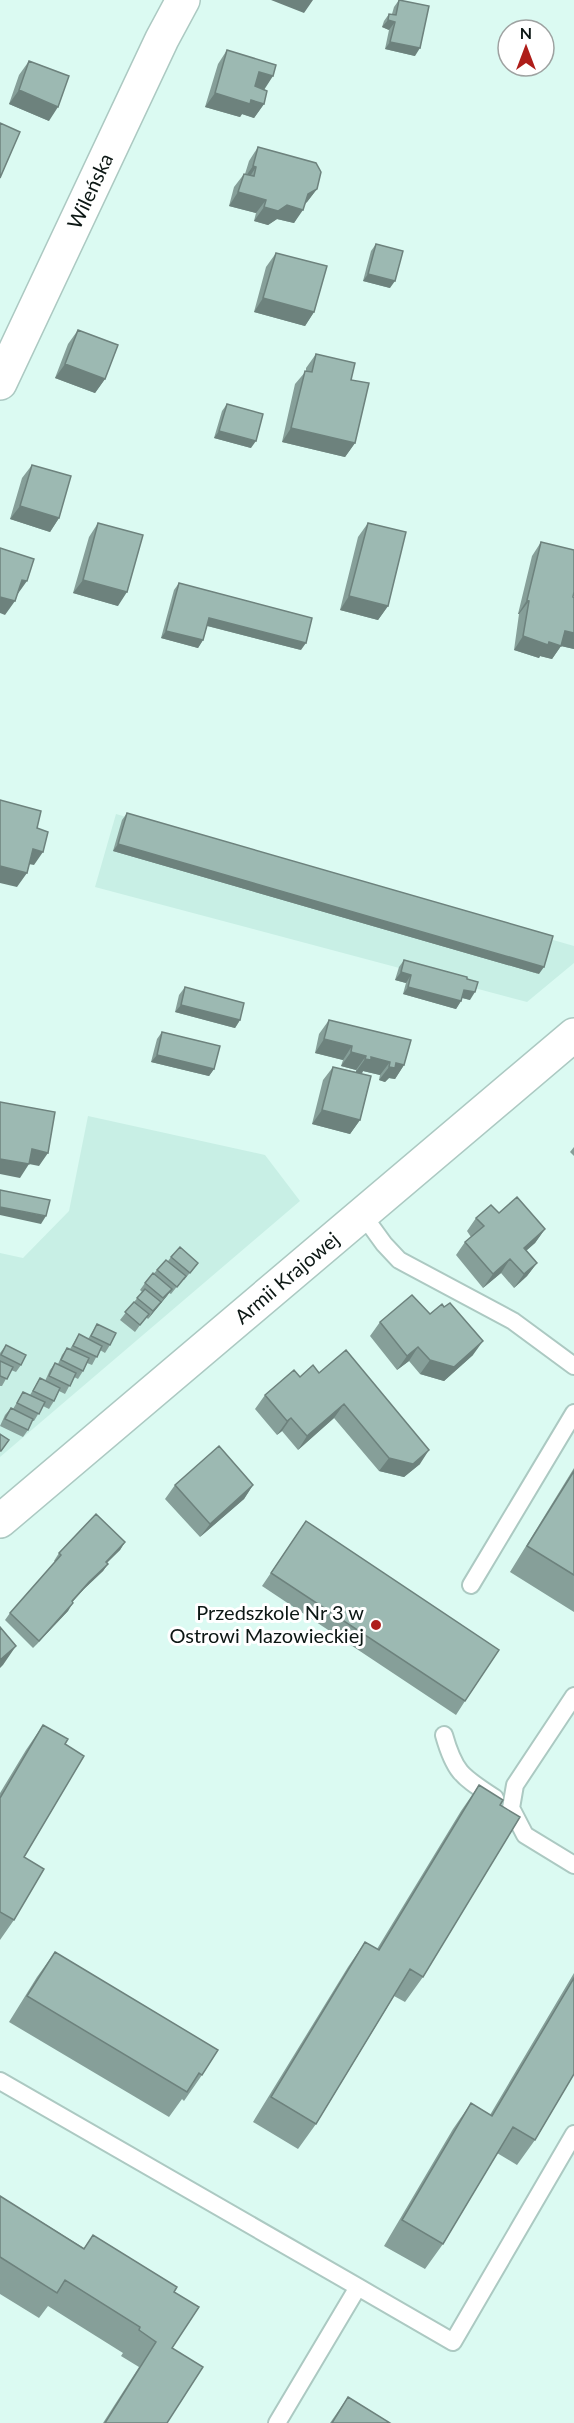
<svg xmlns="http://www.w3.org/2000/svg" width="574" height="2423" font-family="Lato,sans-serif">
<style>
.built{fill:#c8efe5}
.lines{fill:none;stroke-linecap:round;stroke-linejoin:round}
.service-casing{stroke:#acc9c2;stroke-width:20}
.minor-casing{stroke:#acc9c2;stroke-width:36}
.secondary-casing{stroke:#acc9c2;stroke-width:36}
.service{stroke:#fff;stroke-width:16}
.minor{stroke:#fff;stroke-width:33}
.secondary{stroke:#fff;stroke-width:33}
.wall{fill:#869f99}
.shaded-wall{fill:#6d827d}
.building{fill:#9cb9b2;stroke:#6d827d;stroke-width:1.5}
.poi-dot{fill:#ae1d19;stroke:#fff;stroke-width:2}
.labels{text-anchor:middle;stroke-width:6;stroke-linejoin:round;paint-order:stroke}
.street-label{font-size:20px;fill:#0c1714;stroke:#fff}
.poi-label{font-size:20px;fill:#0c1714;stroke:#fff;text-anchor:end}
</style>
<rect width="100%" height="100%" fill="#dbfaf2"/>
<!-- built -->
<path class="built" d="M116 814 574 946V963L527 1002 95 887Z
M88 1116 265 1155 300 1201 0 1457V1253L23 1258 69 1211Z"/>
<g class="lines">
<!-- service casing -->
<g class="service-casing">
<path id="service" d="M363 1215 384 1244 399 1260 513 1321 574 1366
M471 1585 574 1413
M574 1696 515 1785 511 1808 525 1835 574 1865
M444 1735C455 1774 463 1777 495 1798
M0 2081 358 2287
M277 2423 358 2287 453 2342 574 2134"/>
</g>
<!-- minor casing -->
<g class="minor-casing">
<g id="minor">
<path id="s1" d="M0 383 162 39 183 0"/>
</g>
</g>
<!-- secondary casing -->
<g class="secondary-casing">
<g id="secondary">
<path id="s2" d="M0 1521 574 1035"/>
</g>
</g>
<!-- service -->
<use href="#service" class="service"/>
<!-- minor -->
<use href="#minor" class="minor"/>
<!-- secondary -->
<use href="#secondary" class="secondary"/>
</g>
<!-- wall -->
<path class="wall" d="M399 0 415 56 385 49 389 30 382 27 384 21 389 14H392L394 7Z
M227 50 264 90V104L254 118 242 114 240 117 205 107 218 64Z
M29 61 49 121 9 104 19 75Z
M258 147 317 189 307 202 305 204 294 223 277 219 268 225 254 221 256 213 229 206 234 187 244 174H245L249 161Z
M376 244 390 288 363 281 371 251Z
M276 253 314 312 305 326 254 312 266 267Z
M78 330 105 379 95 393 55 378 68 344Z
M316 354 355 443 345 457 282 442 295 384 306 371V368Z
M227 404 251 448 214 438 222 411Z
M32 465 59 518 50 532 10 519 22 478Z
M98 523 118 606 73 593 89 537Z
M368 523 388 606 378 620 340 610 358 537Z
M541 542 573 597 574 598V649L561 646 552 659 540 656 539 658 514 650 519 614H518L532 556Z
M179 583 301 650 207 626 203 640 198 648 161 638 174 590Z
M127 813 539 974 113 851 122 820Z
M404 960 467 979 470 1000 462 998 461 1001 456 1009 403 994 406 983 395 980 399 967Z
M185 987 240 1020 235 1028 175 1012 179 995Z
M329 1020 404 1065 395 1079 389 1078 385 1082 379 1080 380 1075 363 1071 362 1074 360 1120 350 1134 312 1124 323 1080 333 1067 356 1072V1070L341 1066 343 1060 315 1053 319 1034Z
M162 1032 214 1069 209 1076 151 1062 157 1039Z
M574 1147V1156L570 1152Z
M499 1213 545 1229 535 1243 526 1251 537 1263 527 1276 514 1288 501 1273 483 1288 456 1255 465 1242 471 1237 467 1231 476 1218Z
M171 1257 198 1263 184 1280 183 1279 171 1294 169 1293 148 1319 146 1317 135 1332 120 1320 142 1292 140 1290 145 1283 157 1270 168 1261Z
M430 1314 473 1355 444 1381 420 1374 409 1361 397 1370 370 1336 380 1322Z
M97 1324 110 1345 105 1353 100 1350 92 1365 87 1363 83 1371 78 1379 74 1377 65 1394 59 1391 54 1401 49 1409 43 1406 34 1421H32L28 1430 23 1437 0 1426 5 1415 11 1408 13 1409 23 1392 30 1395 40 1378 45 1381 50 1370 55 1363 58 1364 62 1355 67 1348 70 1349 79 1334 88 1339Z
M6 1345 21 1365 16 1372 11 1370 2 1386H0V1353Z
M319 1373 420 1464 404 1477 379 1471 334 1418 298 1450 282 1431 277 1435 255 1409 265 1395 300 1377Z
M574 1468V1612L510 1572Z
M175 1485H253L244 1499 200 1537 165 1499Z
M306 1521 465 1701 456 1715 262 1586Z
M125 1542 120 1550 107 1563 108 1564 103 1571 84 1589 72 1602 68 1611 33 1648 5 1620 10 1613 55 1562 54 1561 59 1553Z
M43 1725 65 1744 24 1857 14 1920 0 1940V1793L26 1750Z
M479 1785 423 1977 405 2002 394 1996 316 2124 298 2149 253 2122 348 1967 365 1942 377 1949 461 1811Z
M55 1952 202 2075 184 2101 182 2099 169 2117 9 2022 37 1977Z
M574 1973V2074L535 2140 517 2165 497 2153 443 2244 425 2269 384 2246 453 2129 471 2103 490 2115Z
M0 2196 84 2248 93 2235 174 2292 172 2348 167 2423H103L139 2367 121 2356 123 2353 48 2306 39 2318 0 2294Z
M348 2397 390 2423H330Z"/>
<!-- shaded-wall -->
<path class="shaded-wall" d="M271 0H313L304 13Z
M388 20 395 22 389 30 382 27Z
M390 42 420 48 415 56 385 49Z
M259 72 273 76 264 90 249 86Z
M19 90 58 107 49 121 9 104Z
M215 93 251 100 264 104 254 118 242 114 240 117 205 107Z
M253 166 256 167 247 181 243 180Z
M317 189 307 202 298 208 308 194Z
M238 192 266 200 256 213 229 206Z
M287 205 303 210 294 223 277 219 268 225 254 221 264 207Z
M368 274 395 281 390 288 363 281Z
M263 298 314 312 305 326 254 312Z
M65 364 105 379 95 393 55 378Z
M291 428 355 443 345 457 282 442Z
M219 431 256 441 251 448 214 438Z
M20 506 59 518 50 532 10 519Z
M22 580 27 581 17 595Z
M83 580 127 592 118 606 73 593Z
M349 596 388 606 378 620 340 610Z
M0 597 15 601 5 615 0 613Z
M527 600 529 601 519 614H518Z
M209 618 306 643 301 650 204 625Z
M166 631 203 640 198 648 161 638Z
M565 631 574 633V649L561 646 552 659 540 656 539 658 514 650 523 636 549 642Z
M118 844 544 967 539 974 113 851Z
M33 849 43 852 34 865 23 863Z
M0 866 27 873 17 887 0 883Z
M401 972 411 975 406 983 395 980Z
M408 987 461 1001 456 1009 403 994Z
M464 990 475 992 470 1000 459 997Z
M181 1005 240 1020 235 1028 175 1012Z
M324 1039 352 1046 343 1060 315 1053Z
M351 1052 366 1056 356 1070 341 1066Z
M157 1055 214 1069 209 1076 151 1062Z
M371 1057 390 1062 380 1075 363 1071 361 1074 355 1073 365 1059Z
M396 1063 404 1065 395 1079 389 1078 385 1082 379 1080 389 1067Z
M322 1110 360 1120 350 1134 312 1124Z
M32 1149 48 1153 39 1166 29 1164 20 1178 0 1174V1159Z
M0 1207 46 1216 41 1224 0 1215Z
M545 1229 535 1243 514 1261 524 1248Z
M510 1259 501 1273 483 1288 493 1274Z
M537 1263 527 1276 514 1288 524 1274Z
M172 1289 167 1296 148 1319 153 1311Z
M483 1341 473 1355 444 1381 420 1374 430 1360Z
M418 1347 409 1361 397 1370 407 1356Z
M344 1404 334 1418 298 1450 307 1436Z
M291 1418 282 1431 277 1435 287 1421Z
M429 1450 420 1464 404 1477 379 1471 389 1458Z
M253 1485 244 1499 200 1537 210 1524Z
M125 1542 120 1550 100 1569 106 1562Z
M108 1564 103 1571 84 1589 66 1609 72 1601 89 1582Z
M73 1603 68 1611 33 1648 39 1641Z
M16 1646 3 1665 0 1668V1660Z"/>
<!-- building -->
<path class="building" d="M399 0 429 6 420 48 390 42 395 22 388 20 389 14 396 15Z
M227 50 276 65 273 76 259 72 255 86 267 91 264 104 251 100 250 104 215 93Z
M29 61 69 76 58 107 19 90Z
M0 123 20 132 0 178Z
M258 147 316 163 321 172 317 189 308 194 303 210 287 205 278 211 264 207 266 200 238 192 244 174 254 176 256 167 253 166Z
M376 244 403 251 395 281 368 274Z
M276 253 327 266 314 312 263 298Z
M78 330 118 345 105 379 65 364Z
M316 354 355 363 351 380 369 383 355 443 291 428 305 371 312 372Z
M227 404 263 414 256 441 219 431Z
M32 465 71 476 59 518 20 506Z
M98 523 143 535 127 592 83 580Z
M368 523 406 532 388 606 349 596Z
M541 542 574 550V592L573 597 574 598V633L565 631 561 646 549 642 548 645 523 636 529 601 527 600Z
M0 548 34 559 27 581 22 580 15 601 0 597Z
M179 583 312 618 306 643 209 618 203 640 166 631Z
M0 800 41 811 37 828 48 832 43 852 33 849 27 873 0 866Z
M127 813 553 936 544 967 118 844Z
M404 960 467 977V979L478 982 475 992 464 990 461 1001 408 987 411 975 401 972Z
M185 987 244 1003 240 1020 181 1005Z
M329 1020 411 1040 404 1065 396 1063 395 1068 389 1067 390 1062 371 1057V1060L365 1059 366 1056 351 1052 352 1046 324 1039Z
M162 1032 220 1046 214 1069 157 1055Z
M333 1067 371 1076 360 1120 322 1110Z
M0 1102 55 1112 48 1153 32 1149 29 1164 0 1159Z
M0 1190 50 1200 46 1216 0 1207Z
M517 1197 545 1229 524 1248 537 1263 524 1274 510 1259 493 1274 465 1242 484 1226 476 1218 491 1205 499 1213Z
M180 1247 198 1263 190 1273 171 1257Z
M166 1260 186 1276 177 1287 157 1270Z
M153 1273 172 1289 163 1298 145 1283Z
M145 1289 161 1302 153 1311 137 1298Z
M412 1295 430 1314 442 1304 444 1307 450 1303 483 1341 454 1367 430 1360 418 1347 407 1356 380 1322Z
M134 1302 149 1314 140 1325 125 1312Z
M97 1324 116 1333 110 1345 91 1336Z
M79 1334 102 1346 97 1357 73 1346Z
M6 1345 26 1355 21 1365 1 1355Z
M67 1348 89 1358 83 1371 61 1360Z
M346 1350 429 1450 413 1464 389 1458 344 1404 307 1436 291 1418 287 1421 265 1395 294 1370 300 1377 313 1365 319 1373Z
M0 1361 13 1367 7 1379 0 1376Z
M55 1363 76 1373 70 1386 49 1376Z
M40 1378 60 1388 54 1401 33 1391Z
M23 1392 45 1402 39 1414 17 1403Z
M11 1408 33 1419 28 1430 5 1419Z
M0 1434 9 1440 1 1451H0Z
M219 1446 253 1485 210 1524 175 1485Z
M574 1471V1575L527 1546Z
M96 1514 125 1542 106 1562 108 1564 89 1582 72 1601 73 1603 39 1641 10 1613 61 1555 59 1553Z
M306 1521 499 1650 465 1701 271 1573Z
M0 1627 16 1646 0 1660Z
M43 1725 68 1739 65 1744 84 1756 24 1857 44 1869 14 1920 0 1912V1798Z
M479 1785 503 1800 500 1805 520 1817 423 1977 410 1969 316 2124 271 2097 365 1942 379 1950Z
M55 1952 218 2050 202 2075 199 2073 187 2092 27 1996Z
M574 1978V2074L535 2140 513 2127 443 2244 402 2220 471 2103 492 2116Z
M0 2196 84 2249 93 2235 177 2287 174 2292 199 2307 172 2348 203 2367 167 2423H105L156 2342 139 2330 140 2327 65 2280 57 2293 0 2257Z
M348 2397 390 2423H332Z"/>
<!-- markers -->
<circle class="poi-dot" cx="376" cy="1625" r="6"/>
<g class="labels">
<!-- street labels -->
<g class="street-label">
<text dy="7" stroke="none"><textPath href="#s1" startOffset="212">Wileńska</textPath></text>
<text dy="7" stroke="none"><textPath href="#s2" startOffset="376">Armii Krajowej</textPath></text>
</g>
<!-- poi labels -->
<g class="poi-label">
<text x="364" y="1620">Przedszkole Nr 3 w<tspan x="364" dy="23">Ostrowi Mazowieckiej</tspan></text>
</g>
</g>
<!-- north arrow -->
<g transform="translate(526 48)"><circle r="28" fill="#ffffff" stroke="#9ea2a1" stroke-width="1.5"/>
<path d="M0-4.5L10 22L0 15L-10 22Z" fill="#ae1d19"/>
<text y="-9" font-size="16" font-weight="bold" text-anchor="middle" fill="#0c1714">N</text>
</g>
</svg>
